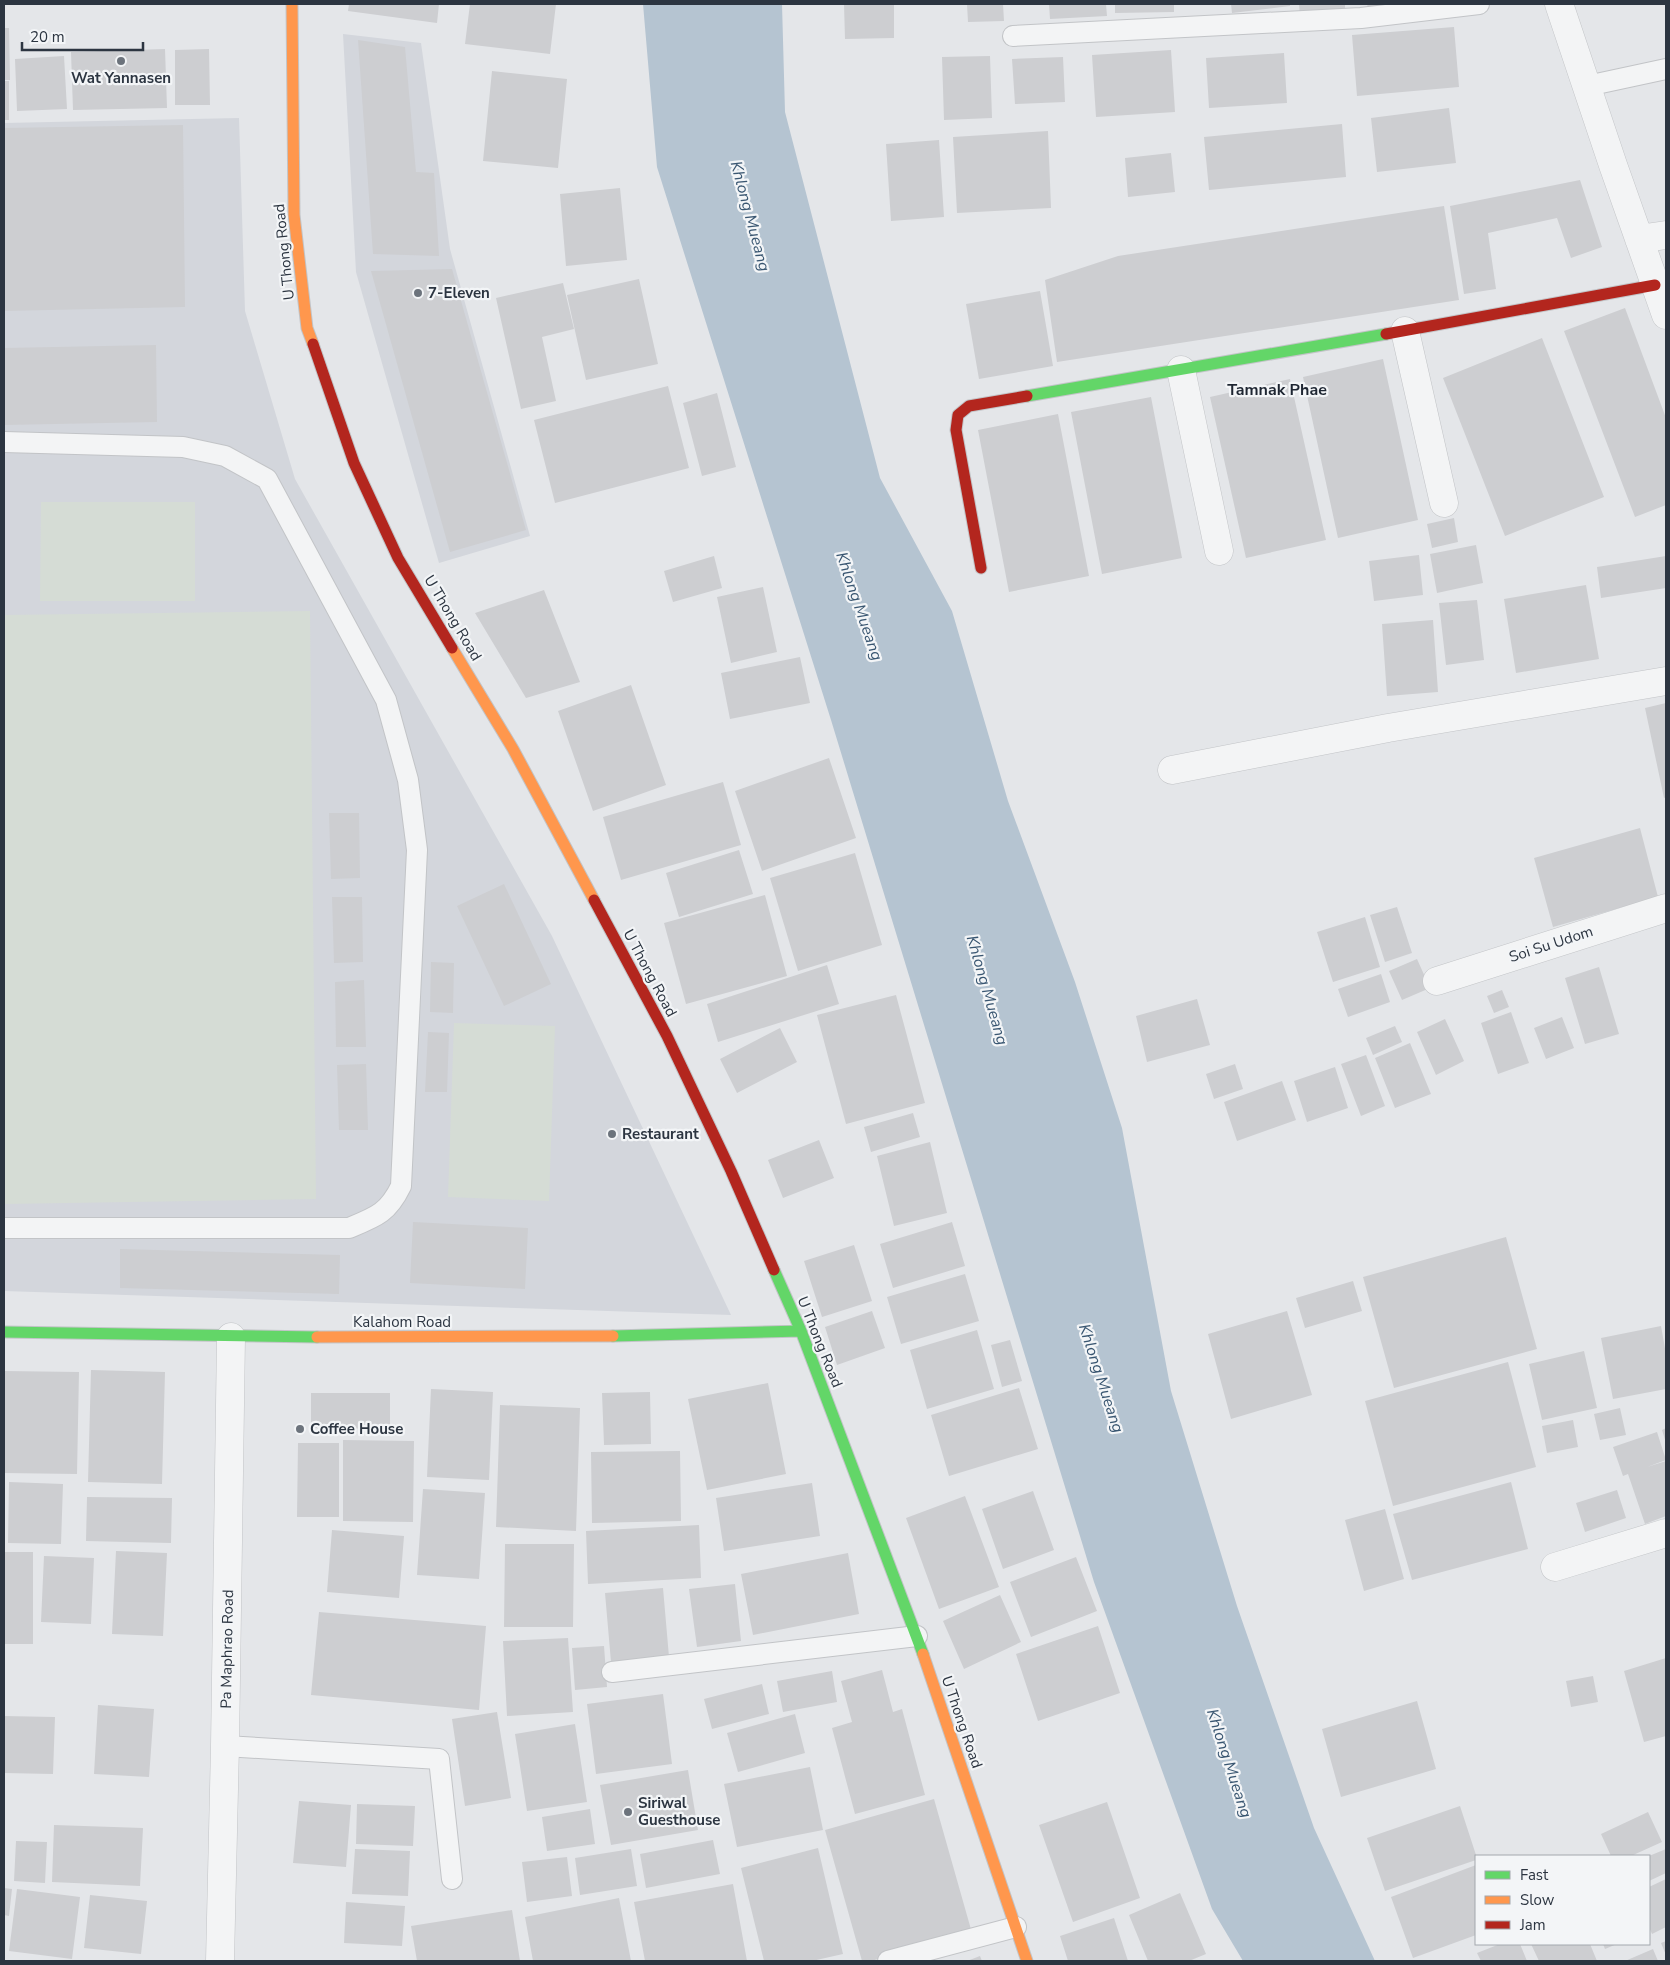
<svg xmlns="http://www.w3.org/2000/svg" width="1670" height="1965" font-family="'Nunito Sans',sans-serif">
<style>
.built{fill:#d3d6dc}
.green{fill:#d5dcd5}
.water{fill:#b5c4d1}
.building{fill:#cdced1}
.lines{fill:none;stroke-linecap:round;stroke-linejoin:round}
.lane-casing{stroke:#c2c4c7;stroke-width:22}
.street-casing{stroke:#c2c4c7;stroke-width:29}
.fast-casing{stroke:#c2c4c7;stroke-width:13}
.slow-casing{stroke:#c2c4c7;stroke-width:13}
.jam-casing{stroke:#c2c4c7;stroke-width:13}
.lane{stroke:#f3f4f5;stroke-width:20}
.street{stroke:#f3f4f5;stroke-width:28}
.fast{stroke:#63d668;stroke-width:11}
.slow{stroke:#ff974d;stroke-width:11}
.jam{stroke:#b3261e;stroke-width:11}
.poi-dot{fill:#6c737c;stroke:#f3f5f7;stroke-width:2}
.labels{text-anchor:middle;stroke-width:4.5;stroke-linejoin:round;paint-order:stroke}
.poi-label{font-size:15px;font-weight:bold;fill:#2c3541;stroke:#f3f5f7;text-anchor:start}
.street-label{font-size:15px;fill:#2c3541;stroke:#f3f5f7}
.water-label{font-size:16px;font-style:italic;fill:#395671;stroke:#f3f5f7}
.neighbourhood-label{font-size:16px;font-weight:bold;fill:#1e2632;stroke:#f3f5f7}
</style>
<rect width="100%" height="100%" fill="#e4e6e9"/>
<!-- built -->
<path class="built" d="M343 34 421 43 450 249 530 536 439 563 356 272Z
M239 118 245 311 295 479 552 936 731 1315 4 1291V123Z"/>
<!-- green -->
<path class="green" d="M41 502H195V601H40Z
M310 611 316 1199 4 1204V615Z
M454 1023 555 1026 549 1201 448 1197Z"/>
<!-- water -->
<path class="water" d="M643 4H782L785 112 880 478 952 611 1008 801 1075 982 1122 1128 1171 1391 1237 1606 1314 1828 1375 1961H1243L1212 1909 1094 1582 831 720 657 167Z"/>
<!-- building -->
<path class="building" d="M349 4H439L437 23 348 11Z
M470 4H556L550 54 465 44Z
M844 4H894V38L845 39Z
M967 4H1003L1004 21 968 22Z
M1049 4H1106L1107 16 1050 19Z
M1115 4H1174V12L1115 13Z
M1231 4H1290V6L1232 13Z
M1299 4H1345V12L1300 16Z
M1367 4H1396V5L1368 8Z
M1454 27 1459 87 1357 96 1352 35Z
M4 28H9L10 80H4Z
M358 40 405 47 416 172 434 173 439 256 373 254Z
M165 49 167 108 73 110 71 52Z
M209 49 210 105H175V50Z
M1171 50 1175 112 1096 117 1092 55Z
M1284 53 1287 103 1209 108 1206 58Z
M64 56 67 109 17 111 15 59Z
M990 56 992 118 944 120 942 57Z
M1063 57 1065 102 1015 104 1012 59Z
M492 71 567 79 558 168 483 161Z
M4 81H9V120H4Z
M1449 108 1456 163 1377 172 1371 118Z
M1342 124 1346 177 1209 190 1204 137Z
M183 125 185 307 4 311V128Z
M1048 131 1051 208 957 213 953 137Z
M939 140 944 217 891 221 886 144Z
M1171 153 1175 192 1128 197 1125 158Z
M1580 180 1602 247 1571 258 1557 218 1488 233 1496 289 1464 294 1450 206Z
M620 188 627 260 566 266 560 194Z
M1444 206 1459 300 1057 362 1045 280 1118 256Z
M452 269 526 530 450 552 371 271Z
M639 279 658 364 586 380 567 295Z
M563 283 574 329 542 337 556 401 521 409 496 298Z
M1040 291 1053 366 979 379 966 304Z
M1625 308 1666 418V505L1635 517 1564 331Z
M1542 338 1604 497 1505 536 1443 378Z
M156 345 157 422 4 425V348Z
M1383 359 1418 520 1338 538 1303 377Z
M1290 379 1326 540 1246 558 1210 397Z
M668 386 689 468 555 503 534 420Z
M717 393 736 467 702 476 683 403Z
M1151 397 1182 558 1102 574 1071 412Z
M1058 414 1089 576 1009 592 978 430Z
M1454 518 1458 542 1432 548 1427 524Z
M1476 545 1483 583 1437 593 1430 554Z
M1419 555 1423 595 1374 601 1369 561Z
M714 556 722 588 673 602 664 571Z
M1666 556V588L1601 598 1597 567Z
M1586 585 1599 659 1516 673 1504 599Z
M763 587 777 652 731 663 717 597Z
M544 590 580 682 526 698 475 613Z
M1477 600 1484 660 1446 665 1439 603Z
M1433 620 1438 692 1387 696 1382 624Z
M800 657 810 703 730 719 721 673Z
M631 685 666 785 593 811 558 711Z
M1666 703V797L1664 798 1645 708Z
M829 758 856 838 762 871 735 791Z
M723 782 741 845 621 880 603 817Z
M329 813H359L360 878 331 879Z
M1640 828 1658 897 1553 927 1534 858Z
M739 850 753 894 679 917 666 873Z
M855 853 882 945 798 971 770 878Z
M504 884 551 984 504 1006 457 906Z
M765 895 787 976 686 1004 664 923Z
M332 897H362L363 962 334 963Z
M1397 907 1412 953 1385 962 1370 915Z
M1365 917 1380 967 1333 982 1317 932Z
M1417 959 1430 988 1402 1000 1389 971Z
M431 962 454 963 453 1013 430 1012Z
M827 965 839 1004 718 1042 707 1004Z
M1599 967 1619 1034 1585 1044 1565 978Z
M1381 974 1390 1002 1348 1017 1338 989Z
M364 980 366 1047H336L335 982Z
M1502 990 1509 1007 1494 1013 1487 996Z
M896 995 925 1103 846 1124 817 1015Z
M1197 999 1210 1045 1147 1062 1136 1016Z
M1511 1012 1529 1063 1498 1074 1481 1023Z
M1562 1017 1574 1048 1546 1059 1534 1028Z
M1445 1019 1464 1061 1436 1075 1417 1032Z
M1395 1026 1402 1042 1373 1055 1366 1038Z
M780 1028 797 1062 737 1093 720 1059Z
M428 1032 449 1033 447 1092H425Z
M1410 1043 1431 1094 1395 1108 1375 1058Z
M1366 1055 1385 1106 1361 1116 1341 1064Z
M366 1064 368 1130H339L337 1065Z
M1235 1064 1243 1089 1214 1099 1206 1074Z
M1335 1067 1348 1108 1307 1122 1294 1081Z
M1282 1081 1296 1120 1237 1141 1224 1102Z
M913 1113 920 1137 871 1152 864 1127Z
M819 1140 834 1178 783 1198 768 1160Z
M930 1142 947 1213 894 1226 877 1156Z
M413 1222 528 1228 525 1289 410 1283Z
M952 1222 965 1266 893 1288 880 1244Z
M1506 1237 1537 1349 1394 1388 1363 1277Z
M854 1245 872 1301 822 1317 804 1261Z
M120 1249 340 1255 339 1294 120 1288Z
M965 1274 979 1321 901 1344 887 1297Z
M1353 1281 1362 1311 1305 1328 1296 1298Z
M872 1311 885 1348 837 1365 825 1327Z
M1287 1311 1312 1395 1231 1419 1208 1334Z
M1661 1326 1666 1354V1389L1613 1399 1601 1338Z
M977 1330 994 1389 927 1409 910 1350Z
M1010 1340 1022 1381 1002 1387 991 1345Z
M1584 1351 1597 1408 1542 1420 1529 1364Z
M1508 1362 1536 1467 1393 1506 1365 1401Z
M91 1370 165 1372 162 1484 88 1482Z
M4 1371 79 1372 77 1474 4 1473Z
M768 1383 786 1474 707 1490 688 1399Z
M1019 1388 1038 1449 949 1476 931 1415Z
M431 1389 493 1392 489 1480 427 1477Z
M650 1392 651 1444 604 1445 602 1393Z
M311 1393H390V1429L311 1428Z
M500 1405 580 1408 576 1531 496 1527Z
M1620 1408 1626 1435 1600 1440 1594 1414Z
M1573 1420 1578 1447 1547 1453 1542 1426Z
M1666 1428V1443L1662 1430Z
M1657 1432 1666 1460 1647 1467 1666 1461V1516L1645 1524 1628 1474 1623 1476 1613 1447Z
M343 1440 414 1441 413 1522 343 1521Z
M298 1443H339V1517H297Z
M680 1451 681 1521 592 1523 591 1452Z
M9 1482 63 1484 61 1544 8 1543Z
M1511 1482 1528 1549 1412 1580 1393 1514Z
M812 1483 820 1536 724 1551 716 1498Z
M423 1489 485 1493 479 1579 417 1575Z
M1617 1490 1626 1518 1585 1532 1576 1503Z
M1033 1491 1054 1550 1003 1569 982 1509Z
M965 1496 999 1587 939 1609 906 1518Z
M87 1497 172 1498 171 1543 86 1541Z
M1385 1509 1404 1579 1364 1591 1345 1520Z
M699 1525 701 1578 588 1584 586 1531Z
M332 1530 404 1536 399 1598 327 1592Z
M505 1544H574L573 1627H504Z
M116 1551 167 1553 163 1636 112 1634Z
M4 1552H33V1644H4Z
M848 1553 859 1614 753 1635 741 1574Z
M44 1556 94 1558 91 1624 41 1622Z
M1076 1557 1097 1611 1031 1637 1010 1582Z
M735 1584 741 1641 697 1647 689 1589Z
M663 1588 669 1657 611 1662 605 1593Z
M1000 1595 1021 1642 964 1669 943 1621Z
M319 1612 486 1626 479 1710 311 1695Z
M1098 1626 1120 1693 1038 1721 1016 1654Z
M568 1638 573 1712 507 1716 503 1641Z
M604 1646 607 1687 575 1690 572 1648Z
M1666 1658V1736L1644 1742 1624 1671Z
M882 1670 893 1712 902 1709 925 1795 855 1814 832 1728 852 1722 841 1681Z
M832 1671 837 1702 783 1712 777 1681Z
M1593 1676 1598 1702 1571 1707 1566 1681Z
M762 1684 769 1714 712 1729 704 1699Z
M663 1694 672 1764 596 1774 587 1704Z
M1417 1701 1436 1769 1341 1797 1322 1729Z
M98 1705 154 1709 149 1777 94 1774Z
M497 1712 511 1798 465 1806 452 1719Z
M795 1714 805 1753 738 1772 727 1733Z
M4 1716 55 1717 53 1774 4 1773Z
M575 1724 587 1802 527 1811 515 1734Z
M810 1767 823 1830 737 1847 724 1784Z
M688 1770 698 1830 611 1845 600 1785Z
M934 1799 972 1933 871 1961H862L825 1830Z
M299 1801 351 1805 346 1867 293 1863Z
M1107 1802 1140 1898 1073 1922 1039 1825Z
M357 1804 415 1806 413 1846 356 1844Z
M1460 1806 1476 1855V1860L1385 1891 1367 1838Z
M590 1809 595 1844 547 1851 542 1817Z
M1648 1812 1662 1842 1631 1856H1611L1601 1834Z
M54 1825 143 1828 140 1886 52 1882Z
M713 1840 720 1874 646 1888 640 1854Z
M16 1841 47 1842 45 1883 14 1881Z
M818 1848 843 1954 812 1961H764L741 1868Z
M355 1849 410 1851 408 1896 352 1894Z
M631 1849 637 1886 580 1895 575 1858Z
M1666 1849V1873L1649 1881V1856Z
M567 1857 572 1896 527 1902 522 1862Z
M1476 1865V1935L1413 1958 1391 1897Z
M1666 1879V1927L1652 1934 1649 1927V1887Z
M733 1884 747 1961H645L634 1902Z
M4 1888 12 1889 9 1916 4 1915Z
M17 1889 80 1897 72 1959 9 1951Z
M1180 1893 1206 1954 1189 1961H1148L1129 1915Z
M90 1895 147 1901 141 1954 84 1948Z
M619 1898 631 1961H533L525 1917Z
M346 1902 405 1906 402 1946 344 1943Z
M512 1910 520 1961H417L411 1926Z
M1114 1918 1128 1961H1068L1060 1936Z
M1666 1941V1955L1661 1943Z
M1500 1944H1520L1527 1961H1481L1477 1953Z
M1531 1944H1590L1597 1961H1539Z
M1603 1944H1617L1605 1949Z
M1653 1949 1658 1961H1625Z
M980 1956 982 1961H967Z"/>
<g class="lines">
<!-- lane casing -->
<g class="lane-casing">
<path id="lane" d="M1013 36 1361 18 1479 4
M1587 86 1666 69
M4 442 183 447 225 456 267 479 386 700 408 780 417 850 401 1186C388 1213 376 1217 349 1228H4
M612 1672 917 1636
M225 1746 439 1759 452 1879
M888 1961 1016 1927"/>
</g>
<!-- street casing -->
<g class="street-casing">
<path id="street" d="M1559 4 1613 165 1666 315
M1639 239 1666 235
M1405 331 1444 503
M1181 370 1219 551
M1172 770 1388 728 1666 681
M1437 981 1666 908
M1555 1567 1666 1533
M220 1961 225 1746 231 1337"/>
</g>
<!-- fast casing -->
<g class="fast-casing">
<path id="fast" d="M1027 396 1386 334
M774 1270 801 1331 923 1654
M4 1332 317 1337
M613 1336 801 1331"/>
</g>
<!-- slow casing -->
<g class="slow-casing">
<path id="slow" d="M292 4 294 215 307 328 313 344
M452 648 513 749 594 900
M317 1337 613 1336
M923 1654 1027 1961"/>
</g>
<!-- jam casing -->
<g class="jam-casing">
<path id="jam" d="M1386 334 1655 285
M313 344 354 463 398 558 452 648
M981 568 956 430 958 415 969 406 1027 396
M594 900 667 1036 731 1171 774 1270"/>
</g>
<!-- lane -->
<use href="#lane" class="lane"/>
<!-- street -->
<use href="#street" class="street"/>
<!-- fast -->
<use href="#fast" class="fast"/>
<!-- slow -->
<use href="#slow" class="slow"/>
<!-- jam -->
<use href="#jam" class="jam"/>
</g>
<!-- markers -->
<g class="poi-dot">
<circle cx="121" cy="61" r="5"/>
<circle cx="418" cy="293" r="5"/>
<circle cx="612" cy="1134" r="5"/>
<circle cx="300" cy="1429" r="5"/>
<circle cx="628" cy="1812" r="5"/>
</g>
<g class="labels">
<!-- poi labels -->
<g class="poi-label">
<text x="121" y="83" text-anchor="middle">Wat Yannasen</text>
<text x="428" y="298">7-Eleven</text>
<text x="622" y="1139">Restaurant</text>
<text x="310" y="1434">Coffee House</text>
<text x="638" y="1808">Siriwal<tspan x="638" dy="17">Guesthouse</tspan></text>
</g>
<!-- street labels -->
<g class="street-label">
<text transform="translate(284 252) rotate(-96)" y="5">U Thong Road</text>
<text transform="translate(453 618) rotate(59)" y="5">U Thong Road</text>
<text transform="translate(1551 944) rotate(-18)" y="5">Soi Su Udom</text>
<text transform="translate(650 973) rotate(62)" y="5">U Thong Road</text>
<text x="402" y="1327">Kalahom Road</text>
<text transform="translate(820 1342) rotate(68)" y="5">U Thong Road</text>
<text transform="translate(227 1649) rotate(-89)" y="5">Pa Maphrao Road</text>
<text transform="translate(962 1722) rotate(71)" y="5">U Thong Road</text>
</g>
<!-- water labels -->
<g class="water-label">
<text transform="translate(751 216) rotate(75)" y="6">Khlong Mueang</text>
<text transform="translate(860 606) rotate(71)" y="6">Khlong Mueang</text>
<text transform="translate(988 990) rotate(74)" y="6">Khlong Mueang</text>
<text transform="translate(1102 1378) rotate(72)" y="6">Khlong Mueang</text>
<text transform="translate(1230 1763) rotate(72)" y="6">Khlong Mueang</text>
</g>
<!-- neighbourhood labels -->
<g class="neighbourhood-label">
<text x="1277" y="395">Tamnak Phae</text>
</g>
</g>
<!-- border -->
<rect width="1670" height="1965" fill="none" stroke="#2c3541" stroke-width="10"/>
<!-- legend -->
<rect x="1475" y="1855" width="175" height="90" fill="#f3f5f7" stroke="#a3a8ae"/>
<rect x="1485" y="1871" width="25" height="8" fill="#63d668" stroke="#a3a8ae"/>
<text x="1520" y="1880" font-size="15" fill="#2c3541">Fast</text>
<rect x="1485" y="1896" width="25" height="8" fill="#ff974d" stroke="#a3a8ae"/>
<text x="1520" y="1905" font-size="15" fill="#2c3541">Slow</text>
<rect x="1485" y="1921" width="25" height="8" fill="#b3261e" stroke="#a3a8ae"/>
<text x="1520" y="1930" font-size="15" fill="#2c3541">Jam</text>
<!-- scale -->
<path d="M22 42v8h121v-8" fill="none" stroke="#2c3541" stroke-width="2.5"/>
<text x="30" y="42" font-size="15" fill="#2c3541" stroke="#f3f5f7" stroke-width="4" paint-order="stroke">20 m</text>
</svg>
